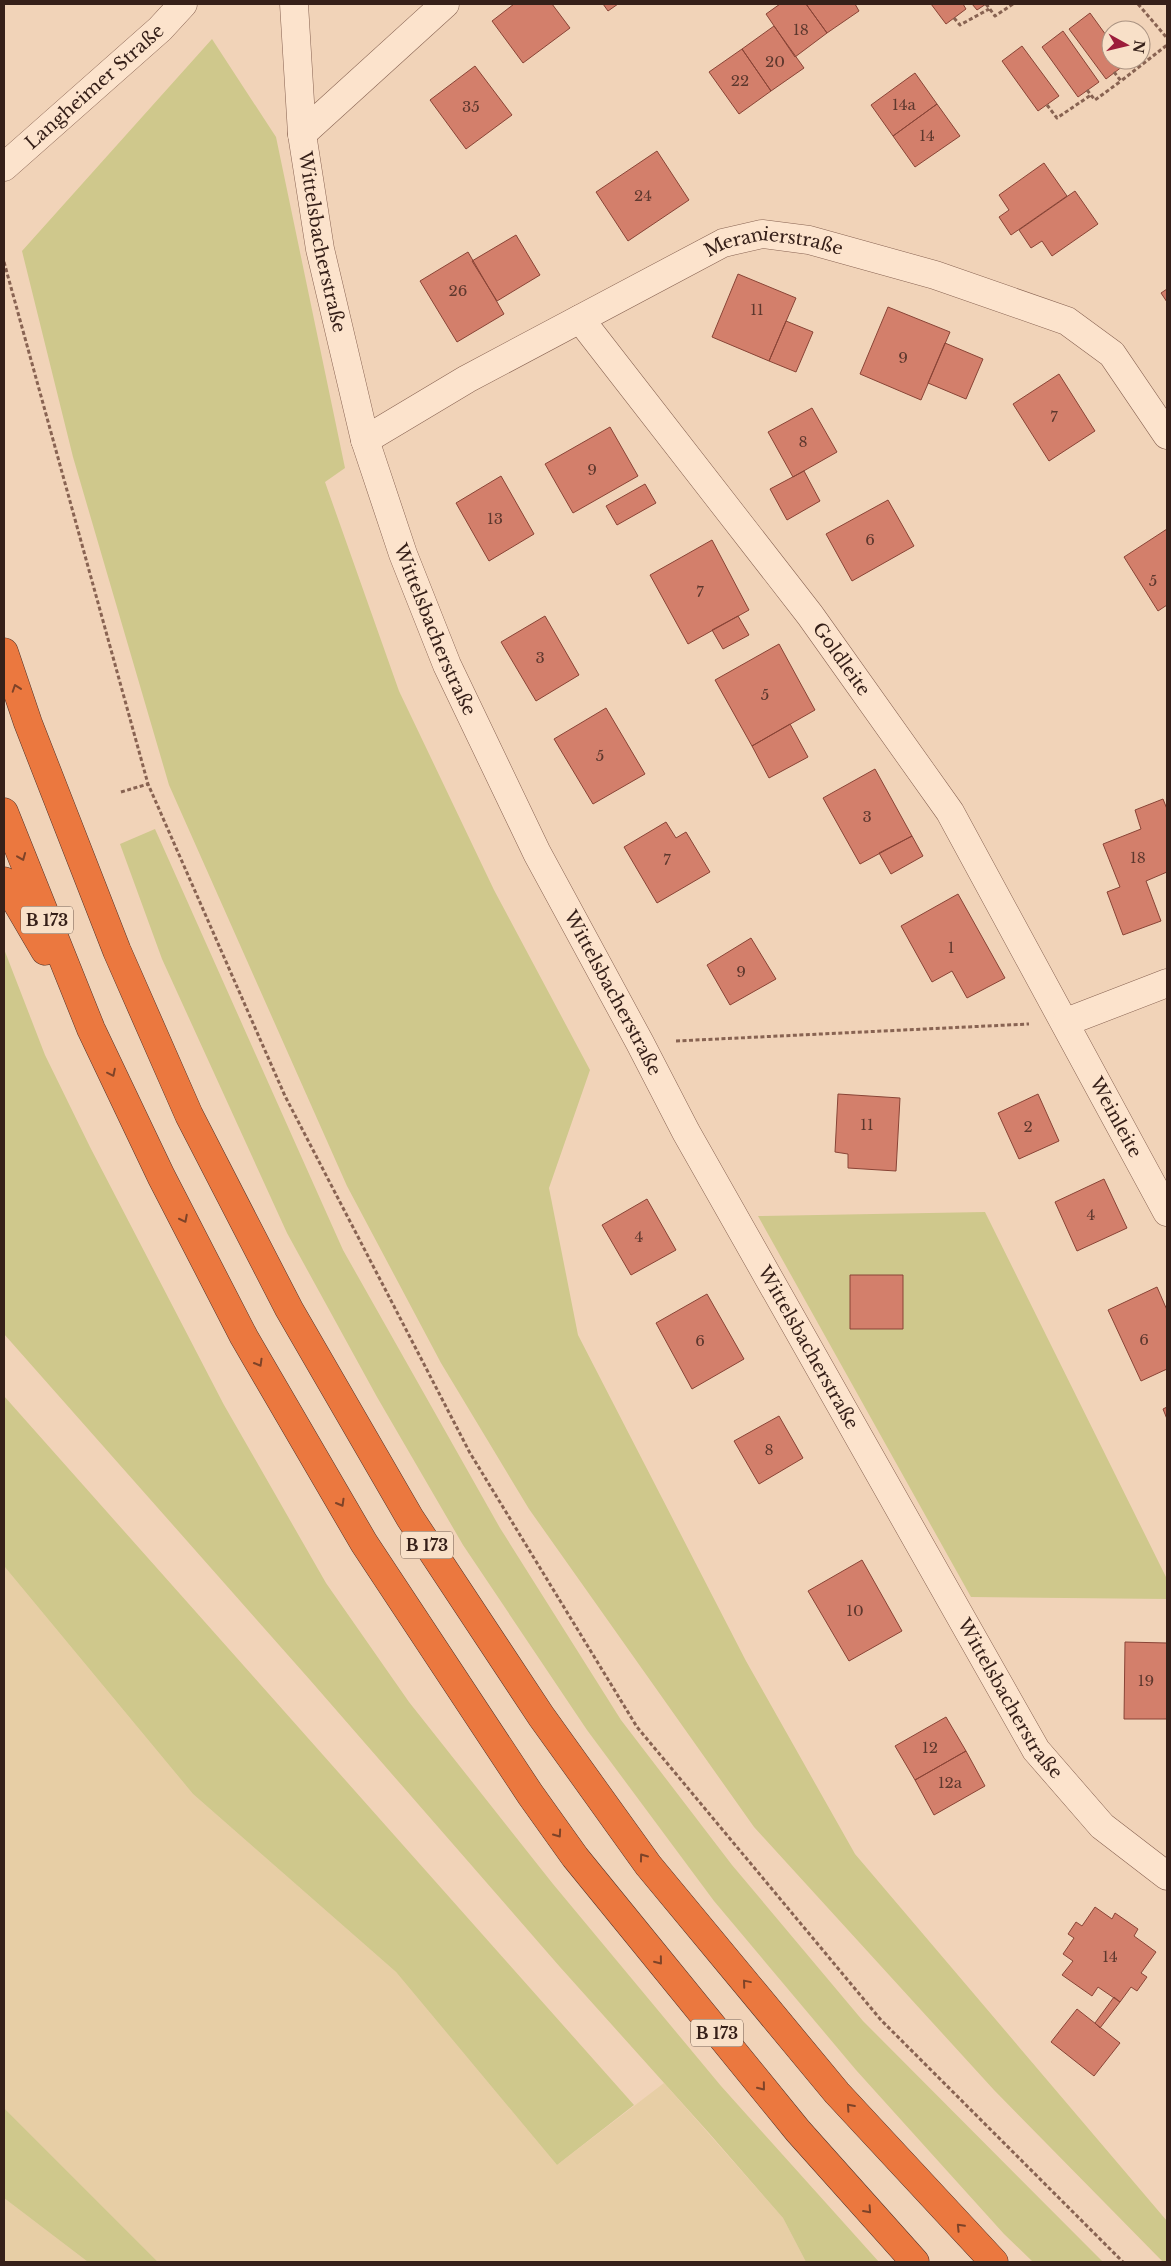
<svg xmlns="http://www.w3.org/2000/svg" width="1171" height="2266" font-family="'Libre Baskerville',serif">
<style>
.farmland{fill:#e7cea5}
.green{fill:#cfc88c}
.building{fill:#d37f6b;stroke:#894436}
.lines{fill:none;stroke-linecap:round;stroke-linejoin:round}
.minor-casing{stroke:#886352;stroke-width:29}
.highway-casing{stroke:#553328;stroke-width:29}
.path{stroke:#886352;stroke-width:3;stroke-dasharray:4 2.5;stroke-linecap:butt}
.minor{stroke:#fce3cc;stroke-width:28}
.highway{stroke:#eb783f;stroke-width:28}
.oneway{stroke:#7e4328}
.labels{text-anchor:middle;stroke-width:4;stroke-linejoin:round;paint-order:stroke}
.number-label{font-size:15px;fill:#5d382e}
.shield{fill:#f8e0c8;stroke:#705a4e;stroke-width:1}
.shield-label{font-size:16px;font-weight:bold;fill:#362019}
.street-label{font-size:18px;fill:#362019;stroke:#f8e0c8}
</style>
<rect width="100%" height="100%" fill="#f1d3b8"/>
<!-- farmland -->
<path class="farmland" d="M4 1566 193 1794 396 1972 557 2165 664 2083 783 2218 806 2262H158L4 2108Z
M4 2198 88 2262H4Z"/>
<!-- green -->
<path class="green" d="M212 39 276 137 345 468 325 482 399 691 494 890 590 1070 549 1188 578 1335 746 1661 855 1854 1167 2221V2262H1163L994 2090 754 1827 529 1509 441 1363 347 1186 169 785 73 457 22 251Z
M155 829 343 1250 500 1528 621 1720 732 1865 863 2021 1103 2262H1033L1004 2234 856 2070 714 1901 587 1730 463 1545 377 1397 287 1233 162 959 120 844Z
M4 949 45 1055 90 1147 224 1405 326 1583 409 1702 553 1884 721 2086 879 2262H806L783 2218 709 2133 560 1967 310 1680 4 1334Z
M985 1212 1167 1579V1599L971 1597 758 1216Z
M4 1396 634 2105 557 2165 396 1972 193 1794 4 1566Z
M4 2108 158 2262H88L4 2198Z"/>
<!-- building -->
<path class="building" d="M514 4H552L570 28 523 63 492 21Z
M603 4H618L608 11Z
M780 4H806L827 33 795 57 766 14Z
M806 4H855L859 11 827 33Z
M931 4H963L966 9 946 24Z
M972 4H986L977 10Z
M1090 13 1111 42V60H1124L1127 63 1106 79 1069 29Z
M774 26 804 68 771 91 742 49Z
M1063 31 1099 82 1078 97 1042 47Z
M1022 46 1059 96 1038 111 1002 61Z
M742 49 771 91 739 114 709 72Z
M475 66 512 115 466 149 430 100Z
M915 73 937 104 893 136 871 105Z
M937 104 960 136 915 167 893 136Z
M657 151 689 200 628 241 596 192Z
M1044 163 1067 196 1011 235 999 217 1009 210 999 195Z
M1075 191 1098 224 1052 256 1042 241 1031 248 1019 230Z
M516 235 540 275 497 301 472 261Z
M468 252 504 314 457 342 420 281Z
M738 274 796 298 769 361 712 337Z
M1167 289V302L1161 293Z
M888 307 950 332 921 400 860 374Z
M786 321 813 332 796 372 769 361Z
M945 343 983 359 966 399 928 383Z
M1059 374 1095 431 1049 461 1013 404Z
M812 408 837 452 793 477 768 432Z
M610 427 638 476 573 513 545 464Z
M804 471 820 501 787 520 770 489Z
M501 476 534 534 489 561 456 503Z
M645 484 656 503 617 525 606 506Z
M888 500 914 546 852 581 826 534Z
M1167 529V605L1158 611 1124 557Z
M712 540 749 610 688 644 650 575Z
M545 616 579 675 536 701 501 642Z
M738 616 749 635 723 649 712 630Z
M779 644 815 710 752 746 715 680Z
M606 708 645 774 593 804 554 739Z
M790 724 808 757 769 778 752 746Z
M875 769 912 836 860 864 823 798Z
M1163 799 1167 809V872L1146 881 1161 921 1123 935 1107 892 1120 887 1103 844 1141 829 1135 810Z
M666 822 676 838 686 832 710 872 657 903 624 847Z
M912 836 923 856 891 874 879 853Z
M958 894 1005 978 967 998 952 971 932 982 901 926Z
M751 938 776 979 730 1005 707 965Z
M838 1094 900 1098 896 1171 848 1168V1154L835 1152Z
M1038 1094 1059 1141 1019 1159 998 1113Z
M1104 1179 1127 1228 1077 1251 1055 1202Z
M647 1199 676 1250 631 1275 602 1225Z
M850 1275H903V1329H850Z
M1157 1287 1167 1310V1369L1141 1381 1108 1310Z
M707 1294 744 1359 692 1389 656 1323Z
M1167 1407V1419L1163 1409Z
M779 1416 803 1458 759 1484 734 1441Z
M862 1560 902 1631 849 1661 808 1591Z
M1125 1642 1167 1643V1719H1124Z
M946 1717 966 1751 915 1780 895 1746Z
M966 1751 985 1786 934 1815 915 1780Z
M1095 1907 1112 1919 1115 1913 1138 1929 1134 1936 1156 1952 1141 1973 1147 1977 1137 1991 1131 1987 1120 2002 1098 1987 1092 1996 1062 1975 1073 1961 1063 1954 1074 1938 1068 1934 1076 1922 1082 1926Z
M1114 1997 1120 2002 1100 2028 1095 2023Z
M1077 2009 1120 2043 1094 2076 1051 2042Z"/>
<g class="lines">
<!-- minor casing -->
<g class="minor-casing">
<g id="minor">
<path id="s1" d="M294 4 302 134 320 249 365 440 403 554 447 665 537 853 640 1043 686 1132 1036 1750 1102 1826 1167 1876"/>
<path d="M302 134 445 4"/>
<path id="s2" d="M4 167 160 29 183 4"/>
<path id="s3" d="M580 319 810 615 950 812 1167 1212"/>
<path id="s4" d="M365 440 467 379 723 243 762 234 809 240 935 275 1067 321 1112 354 1167 435"/>
<path d="M1066 1022 1167 983"/>
</g>
</g>
<!-- highway casing -->
<g class="highway-casing">
<path id="highway" d="M4 652 28 723 117 951 189 1115 289 1309 410 1518 541 1716 648 1865 837 2093 994 2262
M4 812 91 1029 161 1176 244 1337 364 1543 530 1794 575 1857 798 2131 915 2262
M4 881 45 951"/>
</g>
<!-- path -->
<path class="path" d="M986 4 995 16 1013 4
M1138 4 1167 38
M954 18 960 25 989 9
M1114 72 1121 81 1167 45
M1087 90 1095 100 1121 81
M1047 105 1057 118 1091 95
M4 262 148 784 285 1096 470 1453 637 1727 881 2020 1123 2262
M121 792 148 784
M676 1041 1029 1024"/>
<!-- minor -->
<use href="#minor" class="minor"/>
<!-- highway -->
<use href="#highway" class="highway"/>
</g>
<!-- one-way arrows -->
<defs><path id="oneway-chevron" d="M-2-3.5L2.5 0L-2 3.5" fill="none" stroke-width="1.6" stroke-linecap="round" stroke-linejoin="round" transform="scale(1.25)"/></defs>
<g class="oneway">
<use href="#oneway-chevron" transform="translate(16 688) rotate(-109)"/>
<use href="#oneway-chevron" transform="translate(22 857) rotate(68)"/>
<use href="#oneway-chevron" transform="translate(112 1073) rotate(64)"/>
<use href="#oneway-chevron" transform="translate(184 1219) rotate(63)"/>
<use href="#oneway-chevron" transform="translate(259 1363) rotate(60)"/>
<use href="#oneway-chevron" transform="translate(341 1503) rotate(60)"/>
<use href="#oneway-chevron" transform="translate(558 1834) rotate(55)"/>
<use href="#oneway-chevron" transform="translate(643 1857) rotate(-126)"/>
<use href="#oneway-chevron" transform="translate(659 1961) rotate(51)"/>
<use href="#oneway-chevron" transform="translate(746 1983) rotate(-130)"/>
<use href="#oneway-chevron" transform="translate(762 2087) rotate(51)"/>
<use href="#oneway-chevron" transform="translate(850 2107) rotate(-132)"/>
<use href="#oneway-chevron" transform="translate(868 2210) rotate(48)"/>
<use href="#oneway-chevron" transform="translate(960 2227) rotate(-134)"/>
</g>
<g class="labels">
<!-- number labels -->
<g class="number-label">
<text x="801" y="35">18</text>
<text x="775" y="67">20</text>
<text x="740" y="86">22</text>
<text x="904" y="110">14a</text>
<text x="471" y="112">35</text>
<text x="927" y="141">14</text>
<text x="643" y="201">24</text>
<text x="458" y="296">26</text>
<text x="757" y="315">11</text>
<text x="903" y="363">9</text>
<text x="1054" y="422">7</text>
<text x="803" y="447">8</text>
<text x="592" y="475">9</text>
<text x="495" y="524">13</text>
<text x="870" y="545">6</text>
<text x="1153" y="586">5</text>
<text x="700" y="597">7</text>
<text x="540" y="663">3</text>
<text x="765" y="700">5</text>
<text x="600" y="761">5</text>
<text x="867" y="822">3</text>
<text x="1138" y="863">18</text>
<text x="667" y="865">7</text>
<text x="951" y="953">1</text>
<text x="741" y="977">9</text>
<text x="867" y="1130">11</text>
<text x="1028" y="1132">2</text>
<text x="1091" y="1220">4</text>
<text x="639" y="1242">4</text>
<text x="1144" y="1345">6</text>
<text x="700" y="1346">6</text>
<text x="769" y="1455">8</text>
<text x="855" y="1616">10</text>
<text x="1146" y="1686">19</text>
<text x="930" y="1753">12</text>
<text x="950" y="1788">12a</text>
<text x="1110" y="1962">14</text>
</g>
<!-- shield labels -->
<g class="shield">
<rect x="21" y="906.5" width="52" height="27" rx="4"/>
<rect x="401" y="1531.5" width="52" height="27" rx="4"/>
<rect x="691" y="2019.5" width="52" height="27" rx="4"/>
</g>
<g class="shield-label">
<text x="47" y="926">B 173</text>
<text x="427" y="1551">B 173</text>
<text x="717" y="2039">B 173</text>
</g>
<!-- street labels -->
<g class="street-label">
<text dy="6" stroke="none"><textPath href="#s2" startOffset="121">Langheimer Straße</textPath></text>
<text dy="6" stroke="none"><textPath href="#s1" startOffset="240">Wittelsbacherstraße</textPath></text>
<text dy="6" stroke="none"><textPath href="#s4" startOffset="460">Meranierstraße</textPath></text>
<text dy="6" stroke="none"><textPath href="#s1" startOffset="645">Wittelsbacherstraße</textPath></text>
<text dy="6" stroke="none"><textPath href="#s3" startOffset="429">Goldleite</textPath></text>
<text dy="6" stroke="none"><textPath href="#s1" startOffset="1050">Wittelsbacherstraße</textPath></text>
<text dy="6" stroke="none"><textPath href="#s3" startOffset="964">Weinleite</textPath></text>
<text dy="6" stroke="none"><textPath href="#s1" startOffset="1455">Wittelsbacherstraße</textPath></text>
<text dy="6" stroke="none"><textPath href="#s1" startOffset="1860">Wittelsbacherstraße</textPath></text>
</g>
</g>
<!-- border -->
<rect width="1171" height="2266" fill="none" stroke="#362019" stroke-width="10"/>
<!-- north arrow -->
<g transform="translate(1126 45) rotate(98)"><circle r="24" fill="#f8e0c8" stroke="#aa9382"/>
<path d="M0-4L9 19L0 12L-9 19Z" fill="#9c1d3b"/>
<text y="-8" font-size="14" font-weight="bold" text-anchor="middle" fill="#362019">N</text>
</g>
</svg>
